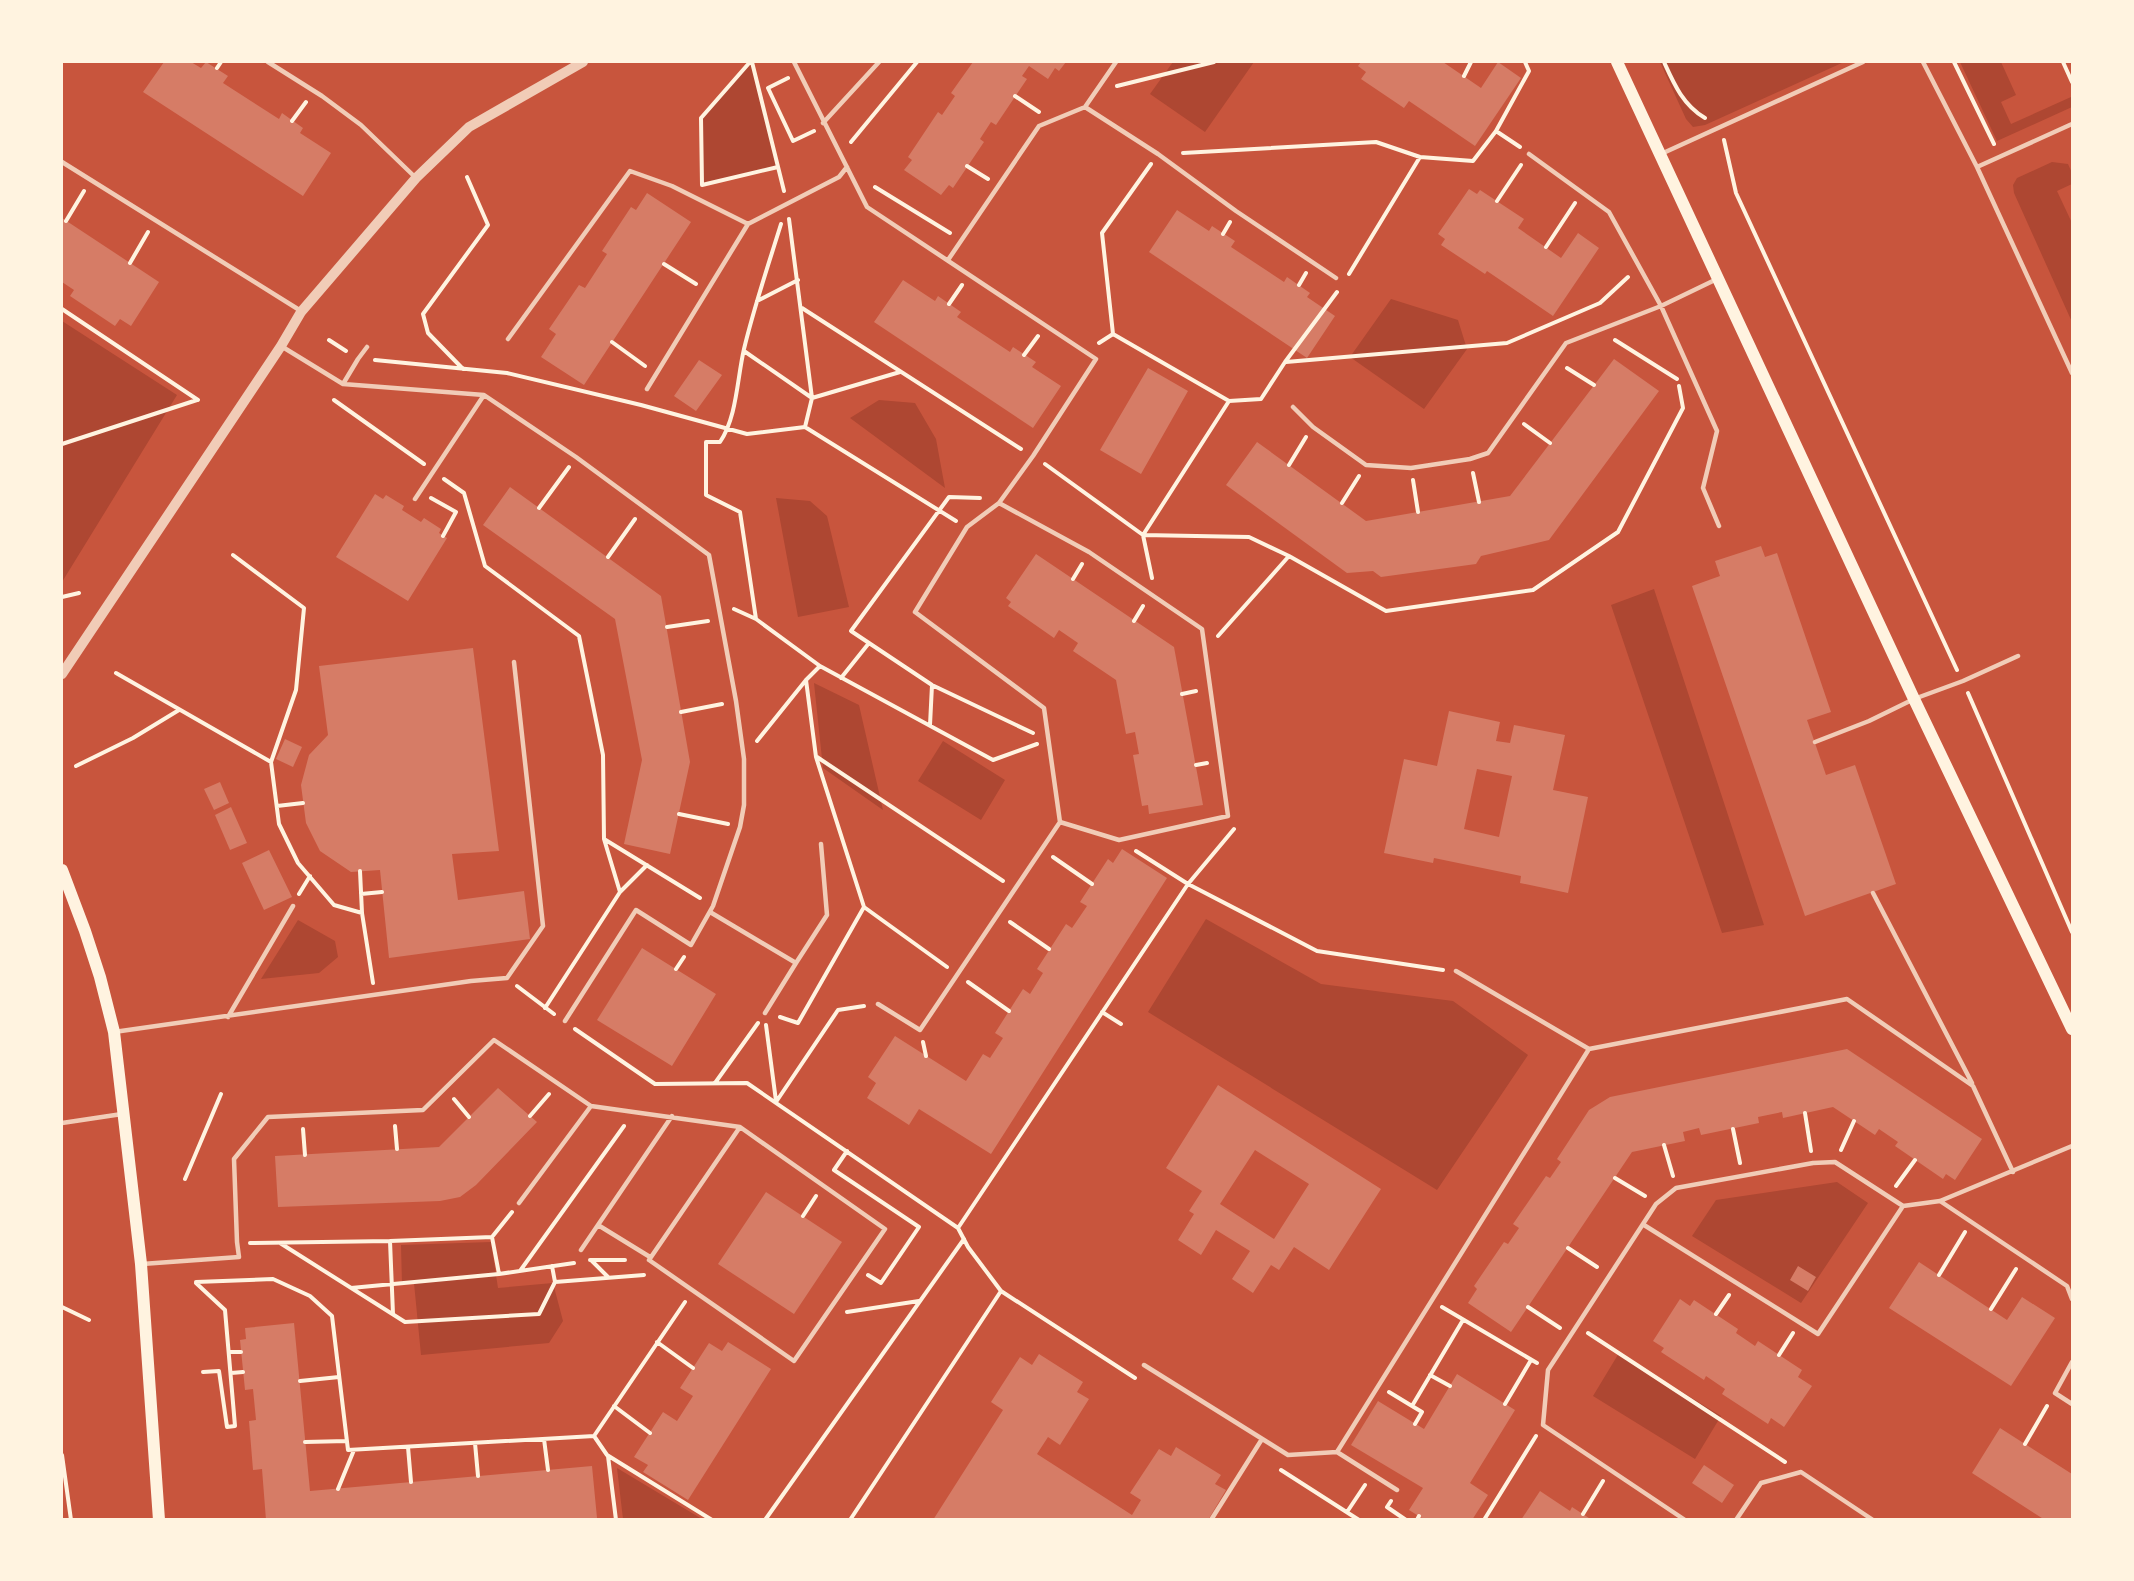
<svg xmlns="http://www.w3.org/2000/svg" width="2134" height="1581" font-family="'Open Sans',sans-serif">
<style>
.green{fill:#ae4732}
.building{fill:#d67c66;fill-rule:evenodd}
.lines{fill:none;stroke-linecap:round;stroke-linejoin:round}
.path{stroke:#fff3e0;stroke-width:4}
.service{stroke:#f1ccb7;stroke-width:4.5}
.tertiary{stroke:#f1ccb7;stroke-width:10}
.secondary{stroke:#fff3e0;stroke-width:12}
</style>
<rect width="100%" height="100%" fill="#c8553d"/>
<!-- green -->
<path class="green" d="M750 62 778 167 702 185 701 118Z
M1173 62H1254L1205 132 1150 94Z
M1660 62H1844L1705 125 1693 127 1686 119Z
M1960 62H2001L2016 95 2001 102 2011 124 2071 97 2072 107 1997 141Z
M2052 162 2068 164 2072 173V184L2057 191 2072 223V322L2014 193 2013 185 2017 178Z
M1391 299 1458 320 1467 349 1424 409 1350 357Z
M62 321 177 395 62 582Z
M879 400 915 403 936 439 945 488 850 418Z
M776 498 810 501 827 516 849 607 798 617Z
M1654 589 1764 925 1722 933 1611 605Z
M814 683 859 705 883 810 823 768Z
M943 741 1005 780 981 820 918 781Z
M1206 919 1321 984 1453 1001 1528 1055 1437 1190 1148 1012Z
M298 920 335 941 338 957 319 973 261 979Z
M1837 1182 1868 1203 1801 1303 1692 1236 1716 1200Z
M491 1242 498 1288 553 1283 563 1321 549 1343 421 1355 414 1283 402 1284 401 1245Z
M1619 1353 1721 1416 1695 1459 1593 1396Z
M617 1468 702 1519H623Z"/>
<!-- building -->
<path class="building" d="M164 62H191L201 68 206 62 228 76 223 83 279 119 282 113 303 128 300 133 331 153 303 196 143 92Z
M973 62H1066L1059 71 1055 68 1048 79 1029 66 1022 76 1027 79 996 125 991 122 980 139 984 142 953 188 949 185 941 195 904 170 912 160 908 157 938 112 942 115 955 96 951 93Z
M1361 62H1443L1481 88 1498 62 1521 78 1475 146 1409 101 1404 108 1361 79 1366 72 1358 66Z
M1469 189 1477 194 1480 190 1524 219 1518 228 1561 258 1578 233 1599 248 1553 316 1487 271 1485 274 1441 245 1445 239 1438 234Z
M647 193 691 222 584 385 541 357 556 334 549 329 579 285 585 288 607 254 602 251 631 207 636 210Z
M1177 210 1209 231 1212 226 1235 241 1231 247 1284 282 1287 277 1310 293 1307 297 1335 316 1307 358 1149 252Z
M62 218 159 282 131 326 120 319 115 326 70 296 74 290 62 282Z
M903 280 935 301 938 296 961 312 957 317 1010 352 1013 347 1036 362 1032 367 1061 386 1033 428 874 322Z
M1614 359 1659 391 1549 540 1481 556 1476 564 1381 577 1373 571 1347 573 1226 485 1257 442 1366 521 1510 496Z
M699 360 722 375 696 411 674 396Z
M1148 368 1188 391 1141 474 1100 450Z
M510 487 661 596 690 762 670 854 624 844 642 760 615 619 483 525Z
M375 494 383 499 386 495 404 506 402 510 421 522 424 518 441 529 439 533 447 538 408 601 336 557Z
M1761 546 1765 557 1777 553 1831 712 1807 720 1826 775 1855 765 1896 884 1805 916 1692 586 1720 576 1715 561Z
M1036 554 1174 647 1203 805 1149 814 1148 805 1142 806 1133 755 1139 754 1135 732 1126 734 1116 680 1073 651 1078 643 1059 630 1054 638 1008 606 1011 602 1006 598Z
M473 648 499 851 452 854 458 900 524 891 530 939 389 958 380 870 351 872 320 851 306 823 301 785 309 755 328 735 319 666Z
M1449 711 1500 722 1496 741 1510 743 1514 725 1565 735 1553 790 1588 797 1568 893 1520 883 1521 876 1434 858 1433 863 1384 853 1404 759 1437 766ZM1477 769 1512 776 1499 837 1464 829Z
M285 739 302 747 293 767 276 759Z
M220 782 229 803 214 810 204 789Z
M231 807 247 843 230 850 215 815Z
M1122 849 1167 878 991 1154 919 1109 909 1125 867 1098 876 1083 868 1077 895 1036 966 1081 983 1054 990 1058 1003 1038 995 1033 1023 989 1030 994 1043 973 1037 969 1066 924 1072 928 1087 906 1080 902 1108 859 1113 863Z
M269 850 292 897 264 910 242 863Z
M642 948 716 994 672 1066 597 1020Z
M1847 1049 1982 1139 1955 1180 1946 1174 1943 1179 1895 1146 1898 1142 1879 1129 1875 1135 1833 1107 1783 1118 1782 1112 1758 1117 1759 1123 1701 1135 1699 1128 1683 1132 1685 1141 1632 1152 1511 1332 1468 1303 1477 1289 1474 1286 1504 1242 1508 1244 1519 1228 1513 1224 1546 1176 1550 1178 1561 1162 1557 1159 1589 1110 1610 1097Z
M1218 1085 1381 1189 1329 1270 1294 1247 1279 1270 1271 1265 1253 1293 1232 1279 1250 1251 1216 1230 1201 1255 1178 1240 1194 1214 1189 1211 1202 1191 1166 1168ZM1255 1150 1309 1184 1274 1239 1220 1204Z
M498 1088 537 1122 476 1185 460 1197 440 1201 278 1207 275 1156 439 1147Z
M766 1192 842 1242 794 1314 718 1264Z
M1919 1262 2007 1320 2022 1297 2055 1318 2011 1386 1889 1308Z
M1798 1266 1816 1277 1808 1291 1790 1280Z
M1680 1299 1690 1306 1694 1300 1738 1329 1736 1333 1755 1346 1758 1341 1802 1370 1798 1377 1812 1386 1784 1427 1771 1418 1768 1424 1722 1394 1725 1389 1706 1376 1704 1380 1661 1352 1664 1348 1653 1341Z
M294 1323 310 1491 592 1466 597 1518 266 1520 262 1469 253 1470 249 1421 256 1420 253 1389 245 1390 240 1340 246 1339 245 1328Z
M728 1342 771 1369 688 1500 643 1472 648 1465 634 1457 663 1412 677 1421 693 1396 680 1388 709 1343 722 1351Z
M1039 1354 1083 1382 1077 1392 1089 1399 1060 1445 1048 1437 1037 1454 1132 1515 1141 1500 1130 1493 1159 1449 1171 1456 1176 1447 1221 1475 1215 1484 1226 1490 1208 1520H933L1003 1410 991 1402 1020 1357 1032 1365Z
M1457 1374 1515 1410 1470 1483 1488 1495 1472 1520H1425L1409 1510 1423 1488 1351 1445 1378 1401 1424 1429Z
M2000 1428 2072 1474V1520H2045L1972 1473Z
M1704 1465 1734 1485 1722 1503 1692 1483Z
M1540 1491 1570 1511 1572 1507 1592 1520H1521Z"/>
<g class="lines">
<!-- path -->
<path class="path" d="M750 62 701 118 702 185 778 167
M752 62 784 191
M1664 62C1674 84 1683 105 1705 118
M1954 62 1994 144
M2063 62 2072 82
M217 68 221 62
M1464 76 1471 62
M788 78 768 88 793 141 814 131
M1117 86 1214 62
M1015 96 1039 112
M292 121 306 102
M1496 131 1520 147
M1724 140 1736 193 1957 670
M851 142 917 62
M1183 153 1376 142 1420 157 1473 161 1496 131 1529 71 1525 62
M967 166 988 179
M875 187 950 233
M1497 201 1521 165
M789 219 812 398 805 427 956 521
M66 221 84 191
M1223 234 1230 222
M1546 247 1575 203
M130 263 148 232
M664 264 696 284
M1349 274 1420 157
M1299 285 1306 273
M757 301 798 280
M949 304 962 285
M802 308 1021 449
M62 309 198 400
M1113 334 1229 401
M329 340 346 351
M1615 340 1677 379
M612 342 645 366
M1099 343 1113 334 1102 233 1151 164
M744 351 812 398 900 372
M1024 355 1038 336
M375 360 507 373 641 405 747 434 805 427
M1286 362 1507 343 1600 303 1628 277
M1567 368 1594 385
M463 369 428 333 423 314 488 225 467 177
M334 400 424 464
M1524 424 1550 443
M62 444 197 400
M1045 464 1143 535 1249 537 1289 556 1386 611 1533 590 1618 532 1683 408 1679 386
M1289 465 1306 437
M1473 473 1479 502
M444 479 464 493 485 566 579 636 603 755 604 839 700 898
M1413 480 1418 512
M431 498 456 512 443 536
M980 498 949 497 851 631 932 685 1033 733
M1342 503 1359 476
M539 508 569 467
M233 555 304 608 296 690 271 762
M608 557 635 519
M1152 578 1143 535 1229 401 1261 399 1285 362 1337 292
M1073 579 1082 564
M62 597 79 593
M734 609 756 619 820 666 993 760 1037 744
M756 619 740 512 706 495V442H720C737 417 737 379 744 349 754 307 768 266 781 224
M1134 621 1143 606
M667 627 708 621
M1218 636 1289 556
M116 673 271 762 279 824 298 863 334 905 362 913 373 983
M841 678 869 643
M1968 693 2072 932
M1182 694 1196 691
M681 712 722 704
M930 725 932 685
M757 741 806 680 820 666
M817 757 1003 881
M1196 765 1207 763
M76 766 133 738 179 710
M277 806 303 803
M679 814 728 824
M1136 851 1188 884 1317 951 1443 970
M1053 857 1092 884
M360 871 362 913
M620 892 647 865
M299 894 310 876
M361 894 382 892
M864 907 947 967
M1010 922 1049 949
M676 969 684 957
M968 982 1009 1011
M517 986 554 1014
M545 1008 620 892 604 839
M1102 1012 1121 1024
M780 1017 798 1023 864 907 816 757 806 680
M766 1025 776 1101
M575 1029 655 1084 747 1083 958 1228 968 1247 1001 1291
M923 1042 926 1056
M715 1083 758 1023
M454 1099 469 1117
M776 1102 838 1010 864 1006
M1805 1113 1811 1151
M530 1116 549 1094
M395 1126 397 1149
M303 1129 305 1155
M1733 1129 1740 1163
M1664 1145 1673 1176
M1841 1150 1854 1121
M847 1151 834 1170 919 1227 881 1283 868 1275
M1615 1178 1645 1196
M185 1179 221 1094
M1896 1186 1915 1160
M803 1216 816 1196
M958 1228 1188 884 1234 829
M492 1237 499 1274 574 1263
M390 1241 393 1314
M250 1243 390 1241 492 1237 512 1212
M280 1243 405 1322 539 1314 555 1282 644 1275
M1568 1248 1597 1267
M590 1260H625
M592 1261 608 1277
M552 1266 555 1282
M520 1271 624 1126
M1939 1275 1965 1232
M196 1282 273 1279 310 1296 332 1316 348 1450 594 1436
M196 1283 225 1310 235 1426 227 1427 219 1371 203 1372
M351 1288 499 1274
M62 1307 89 1320
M1442 1307 1537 1363
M1528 1307 1560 1328
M1991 1309 2016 1269
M847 1312 919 1301
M1716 1314 1729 1295
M1588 1333 1785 1462
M657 1342 693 1368
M229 1352H241
M1779 1355 1793 1333
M231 1373 243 1372
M1430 1375 1450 1386
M300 1381 339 1377
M1389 1392 1412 1406 1463 1320
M1505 1404 1531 1360
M614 1406 650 1433
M1412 1406 1422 1412 1415 1424
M594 1436 685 1302
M594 1436 607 1455 712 1520
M544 1439 548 1470
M305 1442 347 1441
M475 1443 478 1476
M2025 1444 2047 1406
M408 1447 411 1482
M62 1455 71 1520
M608 1456 616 1520
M1281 1470 1359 1520
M338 1489 354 1450
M1391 1501 1387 1507 1406 1520
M1347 1512 1365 1485
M1583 1514 1603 1481
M765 1520 964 1239
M850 1520 1001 1291 1135 1378
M1417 1520 1419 1516
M1484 1520 1536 1436"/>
<!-- service -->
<path class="service" d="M268 62 322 96 361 125 416 178
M794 62 867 207 1096 359 1033 456 999 503 967 527 915 612 1044 708 1060 822 920 1030 878 1004
M1923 62 1977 167 2072 373
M1085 107 1158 154 1236 211 1336 278
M823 123 879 62
M1529 154 1609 212 1661 306 1717 431 1703 488 1719 526
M1661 154 1863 62
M62 162 301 311
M1977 167 2072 124
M948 260 1039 126 1085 107 1116 62
M508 339 630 171 672 186 748 224
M281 346 343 384 484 395 576 457 709 555 736 701 744 759V805L740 827 713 906 691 945 636 910 565 1021
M343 384 358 359 367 347
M647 389 748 224 839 177 847 167
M1293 407 1313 427 1366 465 1411 468 1470 459 1488 453 1566 343 1661 306 1717 279
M415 499 484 395
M999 503 1089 552 1202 629 1228 816 1119 840 1060 822
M1815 742 1869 721 1914 699 1963 681 2018 656
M1873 893 1972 1083
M710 912 796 963 827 915 821 844
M1456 971 1589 1049 1847 999 1973 1086 2013 1172
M765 1013 796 963
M228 1017 293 906
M114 1032 471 981 507 978 543 926 514 662
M62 1123 122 1114
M1940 1201 2067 1286 2072 1299
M519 1203 591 1106
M598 1225 650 1257
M1644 1225 1818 1334 1903 1206
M581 1250 672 1116
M142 1264 239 1257 237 1242 234 1159 268 1117 423 1110 494 1040 591 1106 740 1127 885 1229 794 1361 649 1260 740 1127
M2072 1362 2055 1393 2072 1404
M1144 1365 1288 1455 1337 1452
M1397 1490 1337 1452 1589 1049
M1211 1520 1262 1439
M1685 1520 1543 1425 1548 1370 1656 1204 1676 1188 1813 1163 1835 1162 1903 1206 1940 1201 2072 1146
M1736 1520 1761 1483 1801 1472 1873 1520"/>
<!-- tertiary -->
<path class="tertiary" d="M62 674 281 346 301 312 416 178 469 127 583 62"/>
<!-- secondary -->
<path class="secondary" d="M1617 62 1914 699 2072 1029
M62 870 85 931 100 977 114 1032 141 1264 159 1520"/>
</g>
<!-- border -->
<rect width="2134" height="1581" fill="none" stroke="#fff3e0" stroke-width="126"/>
</svg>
